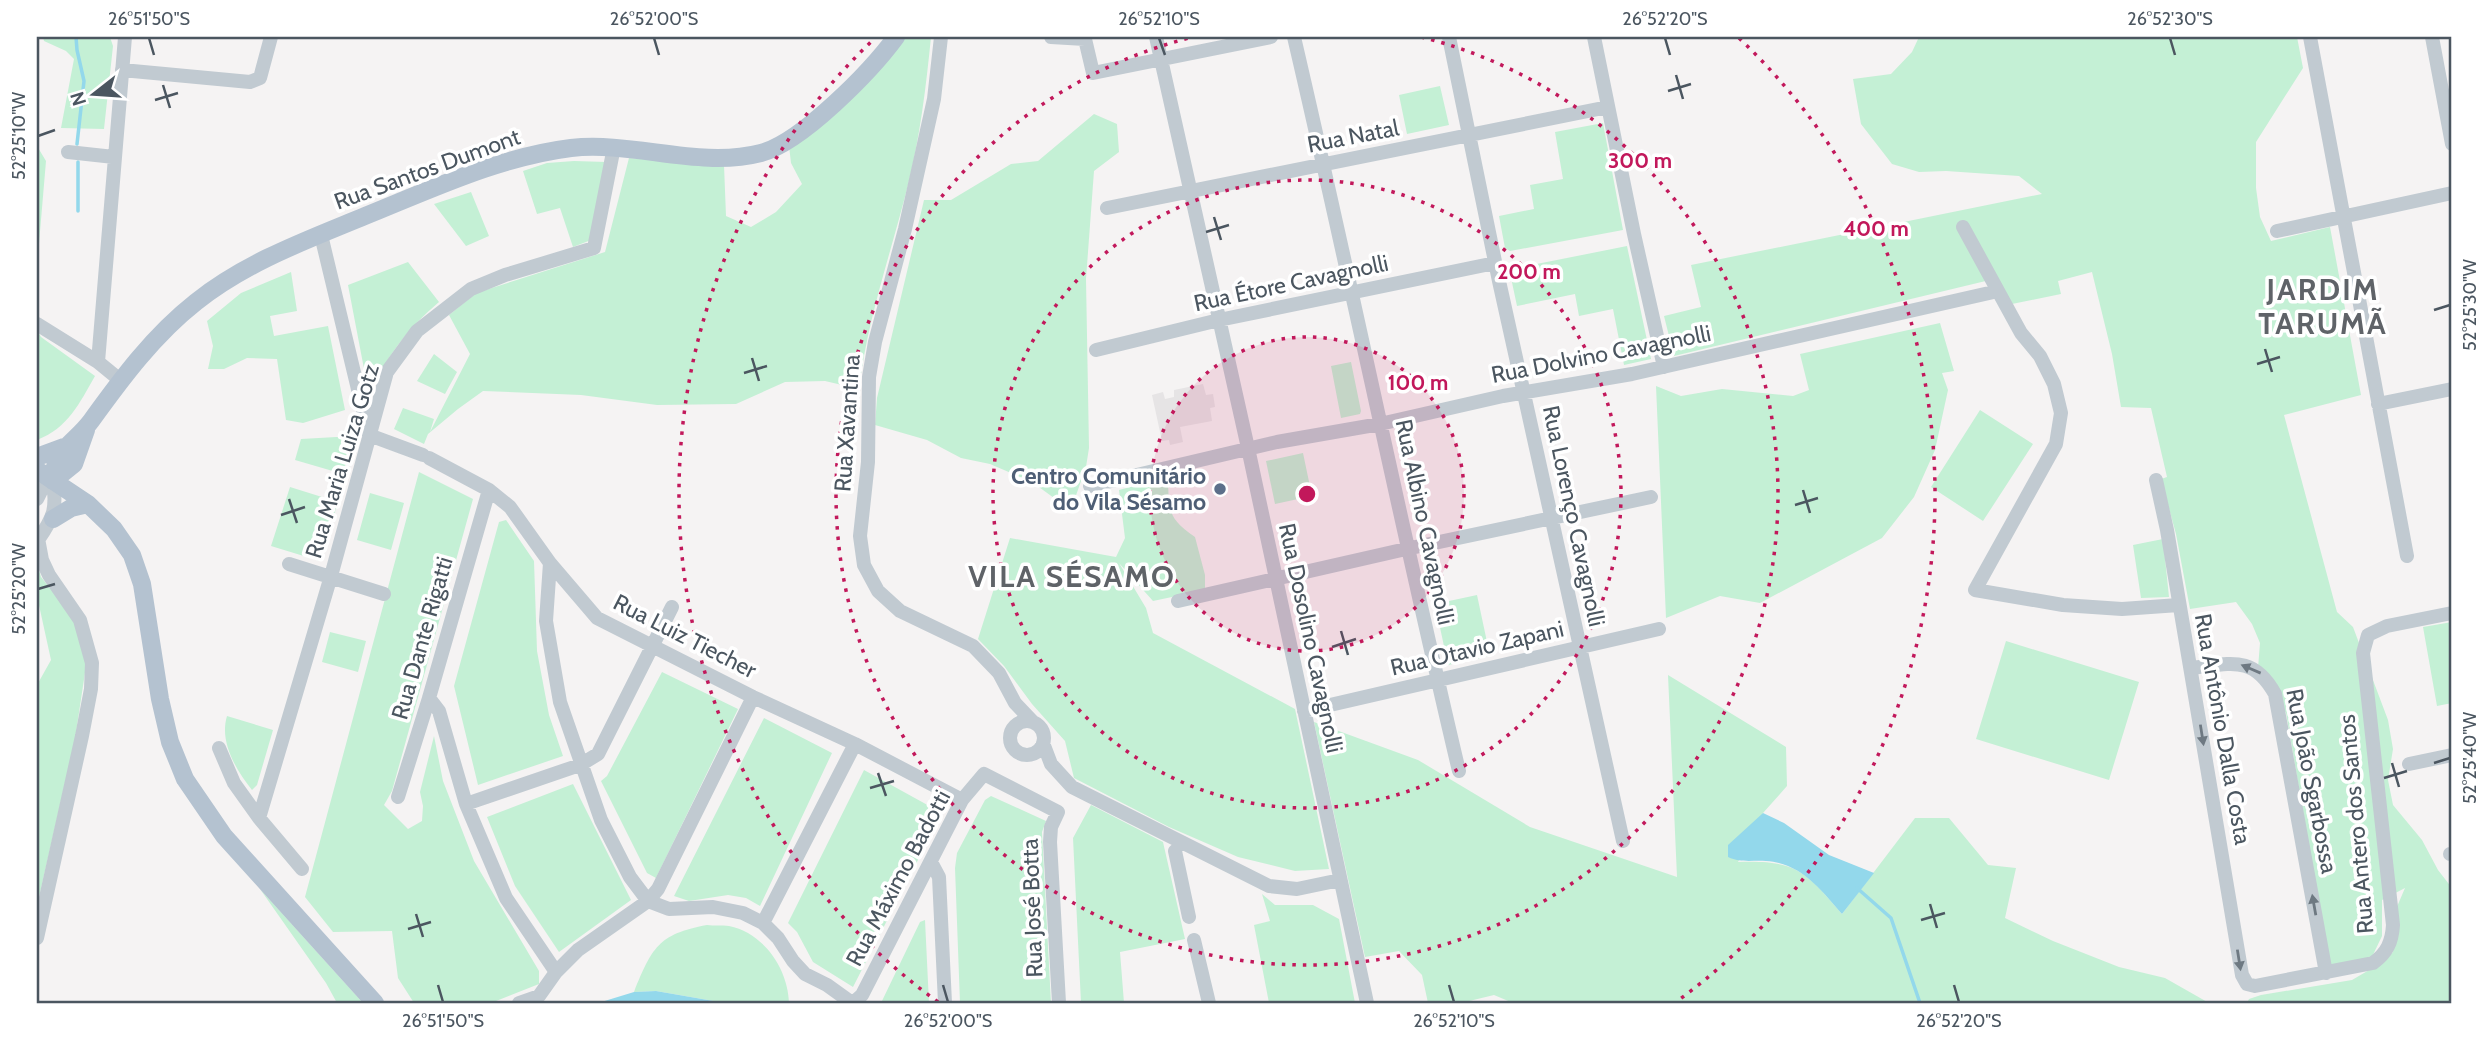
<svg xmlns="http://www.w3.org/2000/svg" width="2489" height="1040" font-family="Cabin,sans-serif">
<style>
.education{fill:#e6e4e5}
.green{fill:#c4f0d5}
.water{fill:#93d8eb}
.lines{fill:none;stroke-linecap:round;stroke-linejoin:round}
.stream{stroke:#93d8eb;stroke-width:3.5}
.minor{stroke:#c1cad1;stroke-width:14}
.major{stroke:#b4c2d0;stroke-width:18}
.oneway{fill:#6e7982}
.ticks{fill:none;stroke:#4b5660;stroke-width:2.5}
.ring{fill:none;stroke:#c2185b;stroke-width:3.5;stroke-dasharray:3.5 7}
.service-dot{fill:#5c6f8a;stroke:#fff;stroke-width:2.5}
.labels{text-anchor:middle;stroke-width:7;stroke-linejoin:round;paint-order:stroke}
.street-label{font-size:23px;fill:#4b5660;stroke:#fff}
.service-label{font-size:23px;font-weight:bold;fill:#4e5e75;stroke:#fff;text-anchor:end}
.district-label{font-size:30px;font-weight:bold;letter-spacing:2px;fill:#5f6368;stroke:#fff}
.centre{fill:#c2185b;stroke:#fff;stroke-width:3.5}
.ring-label{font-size:21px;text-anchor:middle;font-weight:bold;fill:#c2185b;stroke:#fff;stroke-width:7;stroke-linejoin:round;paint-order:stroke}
.neatline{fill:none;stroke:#4b5660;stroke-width:2.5}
.ticks-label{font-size:18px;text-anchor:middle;fill:#4b5660}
</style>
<rect width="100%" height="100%" fill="#f5f3f3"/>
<!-- education -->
<path class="education" d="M1203 384 1206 395 1213 394 1215 407 1210 408 1212 421 1180 427 1183 442 1170 445 1169 440 1162 441 1152 395 1163 392 1165 399 1174 397V390Z"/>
<!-- green -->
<path class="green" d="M43 37H110L113 46 104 129 61 128 74 59 66 51 44 41Z
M905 37H931C926 87 920 137 908 185 891 253 867 320 859 389L825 381 785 382 736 404 657 405 581 395 483 391 458 409 428 434 424 444 394 429 403 408 434 419 430 432 470 354 449 315 476 293 605 252 629 158 724 165 726 216 751 227 776 212 802 184 791 163 789 146 895 49Z
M1919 37H2297L2303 68 2256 142V188L2260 217 2271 241 2330 227 2361 395 2284 415 2337 612 2353 627 2388 720 2393 749 2388 780 2393 805 2422 840 2438 870 2452 888V1003H2247L2249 999 2261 995 2352 980 2376 966 2393 952 2396 909 2405 888 2382 900V936L2371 959 2331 974 2286 713 2258 668 2260 643 2252 624 2236 602 2190 609 2176 534 2161 479 2167 477 2151 408 2121 407 2112 354 2092 272 2058 281 2061 294 2012 304 1994 279 1674 356 1664 316 1701 307 1691 265 2042 194 2019 176 1946 171 1919 172 1892 164 1861 124 1853 79 1891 74 1912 52Z
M1440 86 1449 125 1407 134 1399 95Z
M1094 114 1117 124 1119 152 1094 171 1086 279 1089 448 1086 467 1074 501 1054 498 1032 482 990 464 961 458 927 440 875 425 877 398 924 200H951L1011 164 1038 161Z
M1603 123 1623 230 1510 251 1505 248 1499 216 1534 209 1530 185 1563 179 1555 132Z
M37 146 46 161 37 267Z
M574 161 607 162 591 240 573 247 560 208 537 214 523 171 547 163Z
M471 192 489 236 466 246 434 204Z
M1627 246 1651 359 1624 365 1613 309 1579 316 1575 294 1517 306 1510 273 1512 269Z
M408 262 439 302C408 328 385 358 369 395L348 285Z
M291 272 297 311 270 316 274 336 328 326 345 410 303 423 286 420 277 359 247 358 224 369H208L213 346 207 321 241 293Z
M1940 323 1954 371 1942 373 1948 390 1935 450 1914 497 1882 538 1760 603 1720 596 1666 618 1656 386 1681 396 1722 389 1793 396 1809 390 1800 354Z
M37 330 41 337 95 376C79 404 68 428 37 440Z
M434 354 457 372 445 394 417 381Z
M1351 362 1361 411 1360 414 1341 418 1331 366Z
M1980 410 2033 444 1983 521 1931 487Z
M354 436 343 474 295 460 301 439Z
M1303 453 1312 496 1275 504 1266 461Z
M419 472 473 499 392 791 384 805 408 829 422 821 423 806 420 792 434 736 443 781 474 861 539 971V984L491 1003 475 1001 466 1003H414L398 978 392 931 333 932 305 897Z
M1168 477C1169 510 1167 518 1195 537L1205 575V590L1153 601 1119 563 1146 608 1153 633 1295 709 1329 869 1295 871 1238 857 1169 827 1074 778 1065 741 1032 704 1004 666 978 639 1010 538 1116 557 1125 538 1119 490Z
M290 487 338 502 320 561 271 546Z
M370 493 404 503 391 550 357 540Z
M506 520 534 561 537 651 549 715 563 756 478 785 454 686 499 522Z
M2163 539 2169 597 2141 598 2133 545Z
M37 563 41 577 77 621 86 666 75 739 37 906V685L51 660 37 596Z
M1477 595 1490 656 1448 665 1435 604Z
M2452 622V703L2437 706 2423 627Z
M330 632 366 641 358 672 322 662Z
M2006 641 2139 682 2109 780 1976 739Z
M662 672 738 709 656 878 647 873 601 781 607 776Z
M1668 675 1786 747 1787 786 1763 813 1738 862C1797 860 1805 871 1842 914L1915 818H1949L1988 865 2016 868 2005 918 2053 941 2119 967 2165 978 2209 1003H1513L1494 995 1461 1003H1428L1422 975 1399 951 1365 957 1314 722 1418 760 1530 827 1677 877Z
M227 716 273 730 257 785 252 790C236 770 219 742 227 716Z
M764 718 832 753 760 906 746 898 728 895 689 901 674 896Z
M864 770 942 813 853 987 813 962 797 932 788 923Z
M573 784 631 900 559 952 515 886 487 817Z
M991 796 1046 821 1042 832 1051 1003H960L955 868 957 853 985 800Z
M1091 805 1163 842 1185 939 1120 952 1124 1003H1081L1073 838Z
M260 889 363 1003H337L326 983Z
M1262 894 1275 905H1313L1339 919 1355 1003H1269L1254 925 1270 921Z
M925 920 929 1003H881L920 922Z
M707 925C714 926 722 925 729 926 764 933 788 969 789 1003H725L656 991 634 992C652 948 658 934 707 925Z"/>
<!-- water -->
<path class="water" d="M1763 813 1784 823 1829 855 1874 873 1842 914C1821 890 1801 863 1766 861 1752 860 1741 863 1728 857V845Z
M656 991 725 1003H598L634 992Z"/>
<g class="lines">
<!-- stream -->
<path class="stream" d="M76 37 77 50 84 81 77 144
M78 211V162
M1857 888 1891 918 1920 1003"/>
<!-- minor -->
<path class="minor" d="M941 37 934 99 905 229 875 342 869 377 868 462 860 536 864 565 878 591 900 611 973 646 999 673 1015 703 1034 723
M1051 37 1085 39 1093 73 1271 37
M1156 37 1248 448 1367 1003
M1294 37C1351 281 1401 527 1459 771
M1449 37 1499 281 1623 841
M1594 37 1634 234 1664 367
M2310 37 2407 556
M2432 37 2452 144
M122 70 250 82 260 78 271 37
M68 152 114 157
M1107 208 1608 107
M1963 227 2021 333 2040 356 2054 384 2061 413 2056 444 1975 590 2063 605 2122 609 2179 605
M2277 231 2452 193
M321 235 369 435 423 455
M37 324 98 362 120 380
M1096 350 1219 320 1495 263
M98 362 125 37
M2378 404 2452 389
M429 458 489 490 510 507 550 563 597 618 753 697 855 744 962 800
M2156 480 2167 530 2242 975 2247 984 2255 986 2373 963C2387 953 2392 942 2393 925L2363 653 2368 635 2387 626 2452 613
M1090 486 1277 442 1380 424 1503 396 1632 374 1998 291
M37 499 42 489 53 481C57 509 54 517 38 540
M37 533 42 560 49 575 80 620 92 663 91 689 82 736 37 938
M550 563 546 621 560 702 601 820 630 877 648 901 669 909 713 907 743 913 763 923 778 938 793 961 805 974 827 985 852 1003
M289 564 384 594
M1178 601 1406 549 1651 497
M2191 668C2230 664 2253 654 2275 694L2326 973
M429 698 439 711 466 804 506 898 556 972
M1304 711 1659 629
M1010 738a17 17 0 1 1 34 0a17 17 0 1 1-34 0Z
M1043 743 1051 764 1072 787 1269 886 1297 889 1340 880
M219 748 234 783 259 818 302 869
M2409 764 2452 755
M398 797 429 698 489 490
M466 804 580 765 598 754 672 607
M259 818 331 576 387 372 417 331 471 289 505 275 594 248 614 147
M1175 851 1189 917
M2450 854H2452
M931 862 939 877 945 1003
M763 923 855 744
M1194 940 1209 1003
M519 1003 539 996 556 972 578 950 648 901 658 889 753 697
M853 1003 862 995 962 800 984 774 1058 812 1051 827 1050 842 1059 1003"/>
<!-- major -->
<path class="major" d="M37 457 64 447
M37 470 88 504 114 529 132 555 142 584 160 699 170 742 185 779 224 836 375 1003
M53 481C54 448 74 444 91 421 122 378 154 335 196 302 246 262 307 240 365 216 432 189 499 157 571 148 634 141 699 169 761 153 802 142 871 71 896 37
M53 481 74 464 86 430
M53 519 71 508 88 504"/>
</g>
<!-- one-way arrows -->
<defs><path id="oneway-solid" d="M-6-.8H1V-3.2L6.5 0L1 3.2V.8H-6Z" transform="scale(1.75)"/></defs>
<g class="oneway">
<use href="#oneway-solid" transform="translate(2251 669) rotate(-157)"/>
<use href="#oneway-solid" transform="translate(2202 735) rotate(81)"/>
<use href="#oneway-solid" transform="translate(2314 905) rotate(-100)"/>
<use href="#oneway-solid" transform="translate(2239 960) rotate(81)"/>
</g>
<!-- ticks -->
<path class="ticks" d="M149 38 154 55M654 38 659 55M1159 38 1165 55M1665 38 1670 55M2170 38 2175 55M1676 75 1683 99M163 85 170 108M1668 91 1691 84M155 100 178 93M38 136 55 130M1214 217 1221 240M1206 232 1229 225M2434 310 2450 305M2265 349 2272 372M752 358 759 381M2257 364 2280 357M744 373 767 366M1803 490 1810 513M289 499 297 523M1795 505 1818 498M281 515 305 507M38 589 55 584M1341 631 1348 655M1332 647 1356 639M2392 763 2399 787M2434 763 2450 758M878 773 886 796M2384 778 2407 771M870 788 894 781M1930 904 1937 928M416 914 423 937M1921 920 1945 913M408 929 431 922M438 985 443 1002M943 985 948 1002M1449 985 1454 1002M1954 985 1959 1002"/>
<!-- distance rings -->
<circle cx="1307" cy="494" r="157" fill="#c2185b" fill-opacity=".12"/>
<g class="ring">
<circle cx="1307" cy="494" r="157"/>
<circle cx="1307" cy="494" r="314"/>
<path d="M1421 37A471 471 0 1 1 1193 37"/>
<path d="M938 1002A628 628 0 0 1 875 38M1739 38A628 628 0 0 1 1676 1002"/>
</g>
<!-- markers -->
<circle class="service-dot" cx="1220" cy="489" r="7"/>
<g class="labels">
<!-- street labels -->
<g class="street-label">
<text transform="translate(1353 136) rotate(-11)" y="8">Rua Natal</text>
<text transform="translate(427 169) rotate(-20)" y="8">Rua Santos Dumont</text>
<text transform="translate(1291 283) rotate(-12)" y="8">Rua Étore Cavagnolli</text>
<text transform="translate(1601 354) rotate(-11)" y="8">Rua Dolvino Cavagnolli</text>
<text transform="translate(847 423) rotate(-86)" y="8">Rua Xavantina</text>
<text transform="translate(342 461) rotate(-73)" y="8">Rua Maria Luiza Gotz</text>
<text transform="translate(1574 516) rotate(78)" y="8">Rua Lorenço Cavagnolli</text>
<text transform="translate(1425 522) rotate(78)" y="8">Rua Albino Cavagnolli</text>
<text transform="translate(685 636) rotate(27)" y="8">Rua Luiz Tiecher</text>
<text transform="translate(422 638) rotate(-74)" y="8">Rua Dante Rigatti</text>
<text transform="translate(1311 638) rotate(78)" y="8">Rua Dosolino Cavagnolli</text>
<text transform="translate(1477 648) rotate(-13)" y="8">Rua Otavio Zapani</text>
<text transform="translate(2223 729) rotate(80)" y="8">Rua Antônio Dalla Costa</text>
<text transform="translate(2312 781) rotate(79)" y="8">Rua João Sgarbossa</text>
<text transform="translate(2356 824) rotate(-95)" y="8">Rua Antero dos Santos</text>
<text transform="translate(898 878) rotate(-62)" y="8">Rua Máximo Badotti</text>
<text transform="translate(1032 908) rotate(-92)" y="8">Rua José Botta</text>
</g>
<!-- service labels -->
<g class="service-label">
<text x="1206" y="484">Centro Comunitário<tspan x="1206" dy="26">do Vila Sésamo</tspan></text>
</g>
<!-- district labels -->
<g class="district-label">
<text x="2323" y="300">JARDIM<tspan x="2323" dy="34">TARUMÃ</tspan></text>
<text x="1072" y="587">VILA SÉSAMO</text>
</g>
</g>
<circle cx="1307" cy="494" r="10" class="centre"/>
<g class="ring-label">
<text x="1640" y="168">300 m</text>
<text x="1876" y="236">400 m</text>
<text x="1529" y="279">200 m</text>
<text x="1418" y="390">100 m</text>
</g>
<!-- border -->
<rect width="2489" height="1040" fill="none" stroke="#ffffff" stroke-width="77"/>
<!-- north arrow -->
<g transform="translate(94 94) rotate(253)" stroke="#ffffff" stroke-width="5" paint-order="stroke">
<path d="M0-5L12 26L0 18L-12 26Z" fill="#4b5660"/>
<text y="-10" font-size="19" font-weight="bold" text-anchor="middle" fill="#4b5660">N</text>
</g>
<rect x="38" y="38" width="2412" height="964" class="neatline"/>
<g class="ticks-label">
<text x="149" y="25">26°51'50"S</text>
<text x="654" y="25">26°52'00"S</text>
<text x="1159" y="25">26°52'10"S</text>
<text x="1665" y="25">26°52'20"S</text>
<text x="2170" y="25">26°52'30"S</text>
<text transform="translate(19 136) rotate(-90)" y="6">52°25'10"W</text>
<text transform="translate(2470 305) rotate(-90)" y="6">52°25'30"W</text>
<text transform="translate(19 589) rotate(-90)" y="6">52°25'20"W</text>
<text transform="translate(2470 758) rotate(-90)" y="6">52°25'40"W</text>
<text x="443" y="1027">26°51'50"S</text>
<text x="948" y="1027">26°52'00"S</text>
<text x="1454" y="1027">26°52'10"S</text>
<text x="1959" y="1027">26°52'20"S</text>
</g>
</svg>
